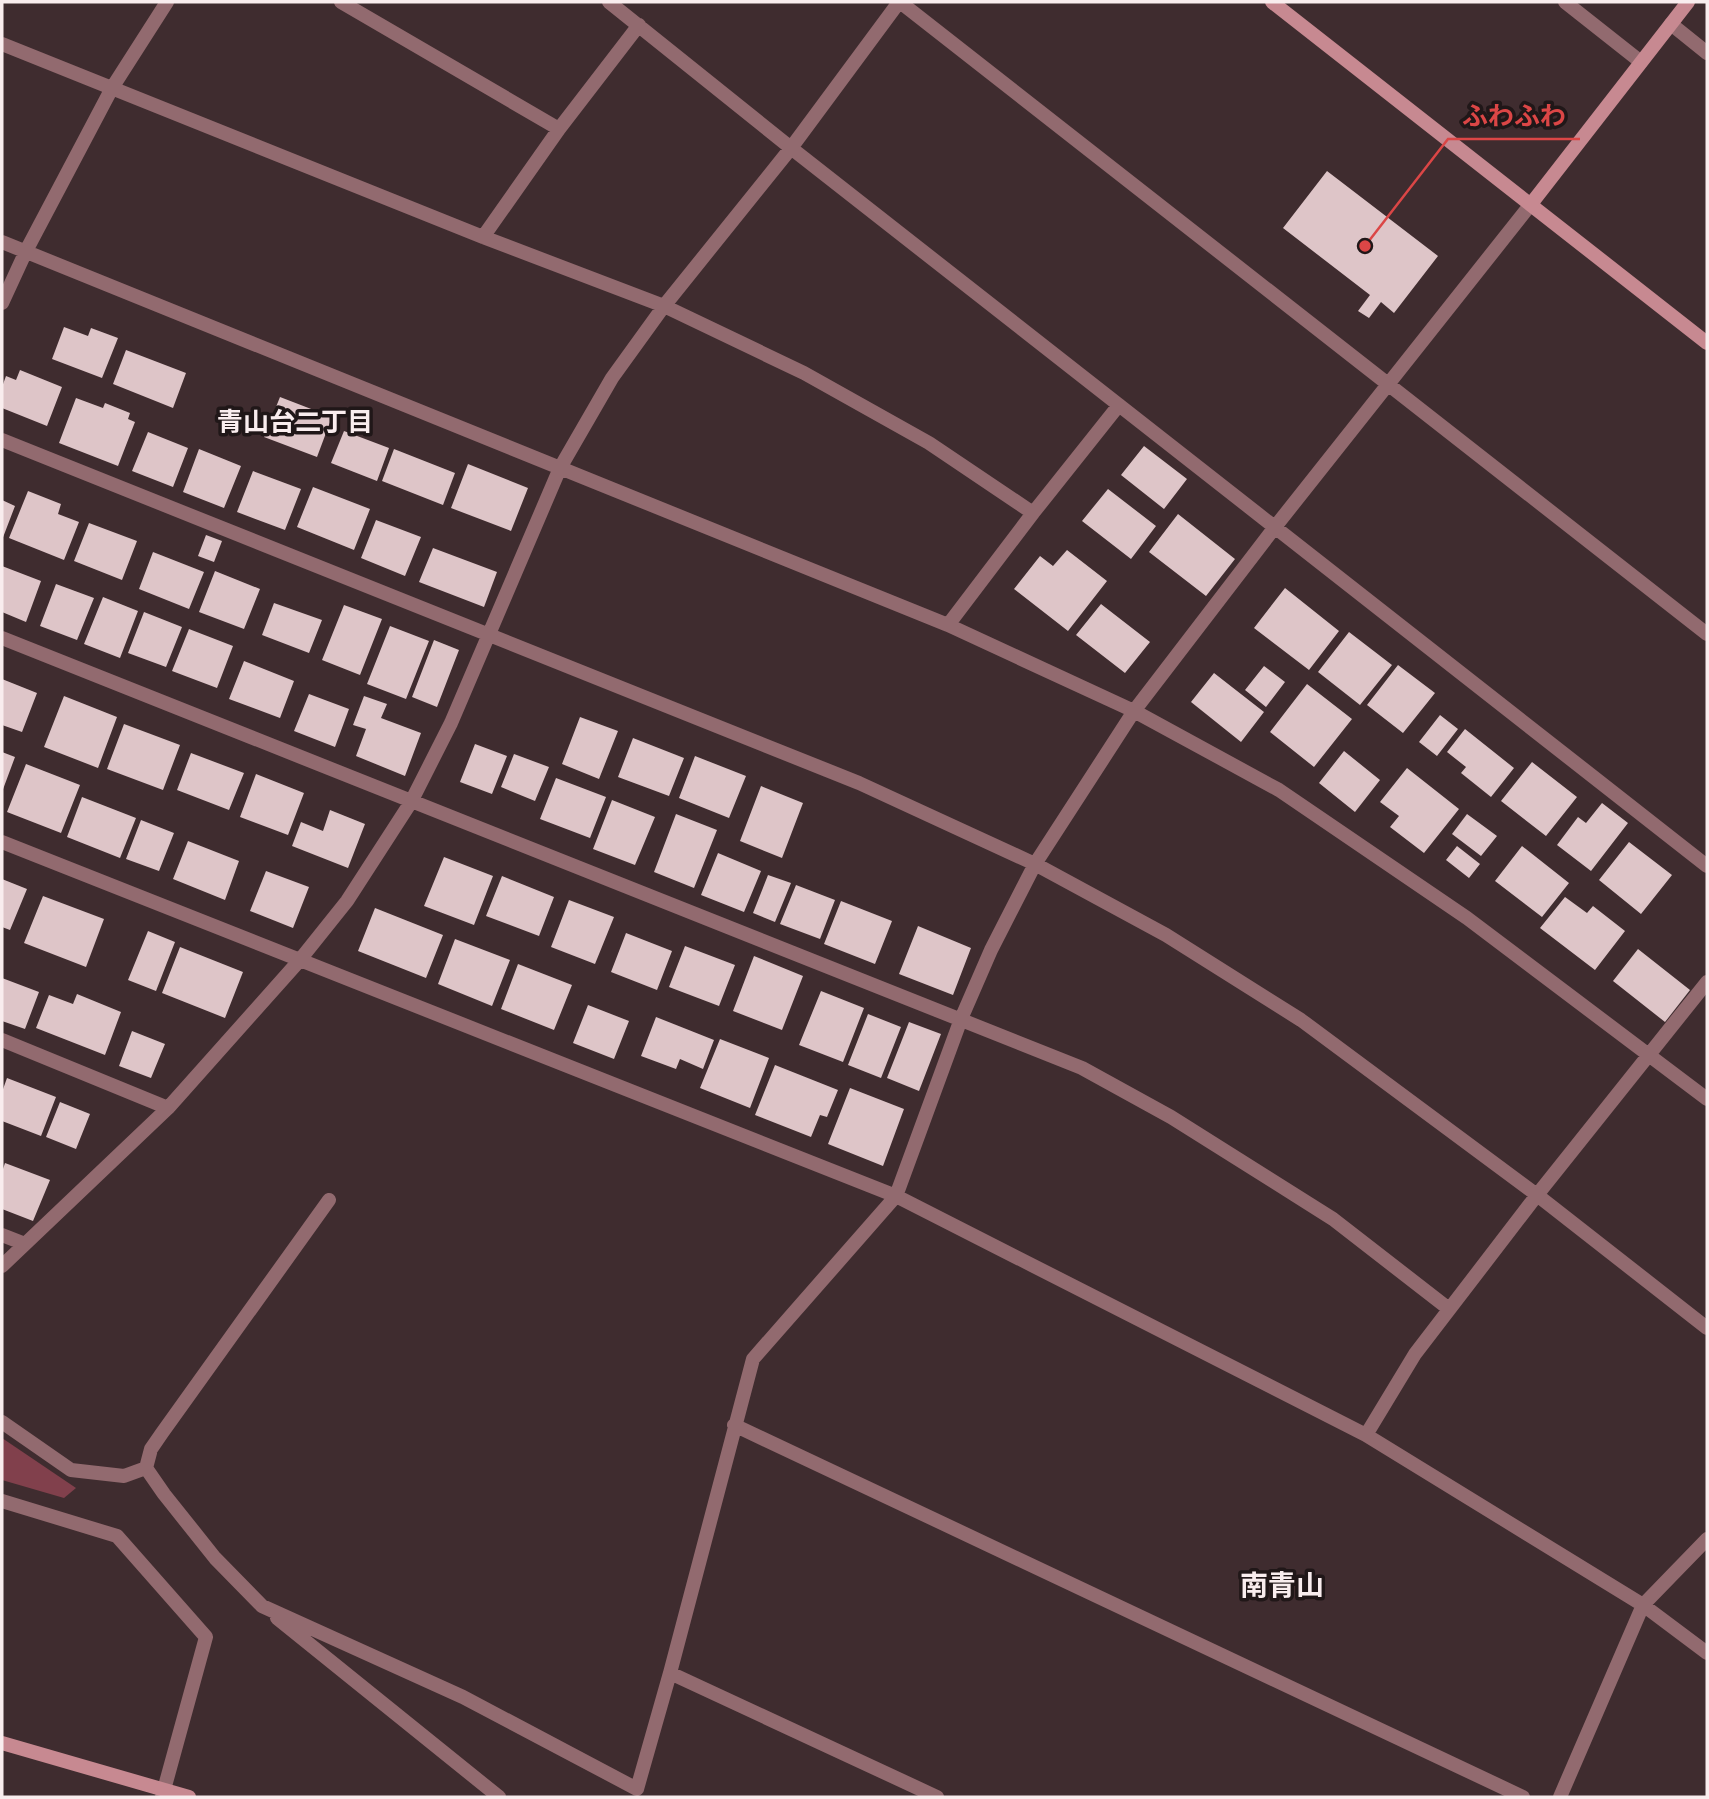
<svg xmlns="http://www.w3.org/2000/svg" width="1709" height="1799" font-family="Quicksand,'Noto Sans JP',sans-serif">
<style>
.green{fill:#81404c}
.building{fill:#dec5c8}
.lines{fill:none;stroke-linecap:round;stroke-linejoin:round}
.street{stroke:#926a6f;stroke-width:14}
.secondary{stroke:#c78991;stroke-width:14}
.labels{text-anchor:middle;stroke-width:7;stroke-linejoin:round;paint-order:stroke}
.neighbourhood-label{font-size:26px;font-weight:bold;fill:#f9edee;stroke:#201718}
.quarter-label{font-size:28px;font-weight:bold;fill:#f9edee;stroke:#201718}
.leader{fill:none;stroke:#db4646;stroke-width:2.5}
.callout-dot{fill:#db4646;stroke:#201718;stroke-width:2.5}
.callout-label{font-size:26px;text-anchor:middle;font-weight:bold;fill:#db4646;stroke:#201718;stroke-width:7;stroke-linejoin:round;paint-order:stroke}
</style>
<rect width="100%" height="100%" fill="#3f2c2f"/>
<!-- green -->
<path class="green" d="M2 1438 76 1488 64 1498 2 1480Z"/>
<!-- building -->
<path class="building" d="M1327 171 1438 256 1394 313 1381 302 1369 318 1358 311 1370 295 1283 228Z
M64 327 88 336 91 328 118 338 102 378 52 359Z
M126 350 186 373 173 408 113 384Z
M20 370 62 387 47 426 2 408V387L6 376 16 380Z
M280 397 332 417 317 457 264 437Z
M76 398 103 408 105 403 130 413 128 419 135 422 118 466 59 443Z
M344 431 389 448 377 481 331 463Z
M148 432 188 448 173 487 132 471Z
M1144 446 1187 479 1164 509 1121 475Z
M199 449 241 466 224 508 183 492Z
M394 449 455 473 443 505 382 481Z
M468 464 528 488 511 531 451 508Z
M253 471 301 489 285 530 237 512Z
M313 487 370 509 354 550 297 527Z
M1108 489 1156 526 1131 559 1082 521Z
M28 491 61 504 58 514 79 522 64 560 9 538Z
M2 500 15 506 2 540Z
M1178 514 1235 559 1206 596 1149 552Z
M376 520 421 537 405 576 361 558Z
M89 523 137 541 122 580 74 561Z
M206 535 222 541 214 562 198 556Z
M433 548 497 572 484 607 419 582Z
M1067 550 1107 581 1068 631 1014 589 1040 556 1053 566Z
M153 552 204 572 189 609 139 589Z
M2 566 41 581 26 622 2 612Z
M215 571 260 589 244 629 199 612Z
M56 584 94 598 77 640 40 626Z
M1285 588 1339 631 1309 670 1254 628Z
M103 597 138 611 120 658 84 644Z
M274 603 322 620 309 653 262 635Z
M1101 604 1150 642 1125 673 1076 635Z
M344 605 382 619 360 675 322 660Z
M144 612 182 627 166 667 128 653Z
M390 626 429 641 406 699 367 684Z
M189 629 233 646 217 688 172 671Z
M1349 632 1392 665 1360 705 1318 672Z
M434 640 459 650 437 707 412 697Z
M244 661 294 681 280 718 229 699Z
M1398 665 1435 693 1403 733 1367 705Z
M1264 666 1285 682 1266 707 1245 690Z
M1214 673 1264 712 1241 742 1191 702Z
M2 679 37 693 22 732 2 725Z
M1307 684 1352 719 1314 767 1270 732Z
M309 694 349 709 335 747 294 731Z
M64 696 117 717 98 768 44 747Z
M364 696 387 704 381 718 421 733 405 776 356 756 366 729 353 725Z
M1440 715 1458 729 1437 756 1419 742Z
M580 717 618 731 599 779 562 764Z
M124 724 180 745 163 790 107 769Z
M1465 729 1514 768 1491 797 1461 773 1466 767 1447 752Z
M633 738 684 758 669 796 618 777Z
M475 744 507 756 492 794 460 782Z
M1344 751 1380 780 1355 812 1319 783Z
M2 752 15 757 2 792Z
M191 753 244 773 229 810 177 790Z
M514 754 549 767 535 801 501 787Z
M695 756 746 776 729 818 679 798Z
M1532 762 1577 797 1546 836 1501 801Z
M26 764 80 785 61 833 7 812Z
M1407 768 1459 809 1424 853 1390 827 1399 816 1380 802Z
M256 774 304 793 288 835 240 817Z
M556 778 606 797 590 838 540 819Z
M761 786 803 803 782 858 740 841Z
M82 797 136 818 120 858 67 837Z
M612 800 655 817 635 865 593 849Z
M1602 803 1628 823 1591 871 1557 845 1578 817 1586 823Z
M330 810 365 824 348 868 292 846 301 822 323 831Z
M676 814 717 830 694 888 654 872Z
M1467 814 1497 836 1481 856 1452 834Z
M141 820 174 833 159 871 126 859Z
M188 841 239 861 225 900 173 879Z
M1629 842 1672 875 1641 914 1599 880Z
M1457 846 1480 864 1469 878 1446 860Z
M1522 846 1569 883 1542 917 1495 881Z
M718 853 761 871 744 912 701 895Z
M444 857 493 876 474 925 424 906Z
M266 871 309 887 293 928 250 911Z
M768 875 791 883 775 922 753 913Z
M502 876 554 897 539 936 486 916Z
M2 879 27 889 10 930 2 927Z
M796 885 835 900 820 939 780 924Z
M43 896 104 919 86 967 24 943Z
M1565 897 1587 913 1593 906 1625 931 1595 970 1540 928Z
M569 900 614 917 595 964 551 947Z
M841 901 892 921 875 964 824 944Z
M375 908 443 935 426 978 358 951Z
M918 926 971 948 953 995 899 974Z
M148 931 175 942 156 991 128 980Z
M626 933 672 951 657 990 611 972Z
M455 939 510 960 492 1006 438 984Z
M685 946 735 965 719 1006 669 987Z
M180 947 243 972 225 1018 162 993Z
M1638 949 1690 990 1665 1022 1613 981Z
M754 956 803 976 782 1030 733 1011Z
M518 964 572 985 554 1030 501 1009Z
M2 978 39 992 25 1029 2 1021Z
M821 991 864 1008 843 1062 799 1045Z
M77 994 121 1012 105 1055 36 1028 49 995 73 1004Z
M588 1005 629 1021 614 1059 573 1043Z
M868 1014 901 1027 881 1078 848 1065Z
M656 1017 714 1040 703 1069 680 1059 676 1069 641 1056Z
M909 1022 941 1034 919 1091 887 1078Z
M132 1031 165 1044 151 1078 119 1066Z
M720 1039 769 1058 750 1108 700 1088Z
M775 1065 838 1090 827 1117 820 1115 811 1137 755 1115Z
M7 1078 56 1097 41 1136 2 1121V1092Z
M850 1088 904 1109 883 1166 828 1144Z
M60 1102 90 1114 76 1149 46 1137Z
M5 1163 50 1180 33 1221 2 1209V1172Z"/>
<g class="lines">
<!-- street -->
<path class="street" d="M341 2 559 129
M609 2 791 148 1707 866
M900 2 1707 634
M1565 2 1641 62
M1671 24 1707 53
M2 44 483 237 664 306 804 373 929 443 1033 513
M483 237 559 129 639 25
M2 242 948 625 1134 711 1279 790 1467 918 1707 1099
M2 303 26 251 112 88 167 2
M2 440 859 783 1035 864 1166 935 1301 1020 1537 1195 1707 1328
M948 625 1033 513 1119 405
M2 638 1082 1068 1171 1117 1333 1219 1449 1309
M2 842 896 1196 1366 1435 1643 1605 1707 1653
M2 1040 168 1108
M329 1200 162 1433 151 1449 146 1468 164 1494 215 1558 262 1606 463 1697 637 1789 670 1673 937 1797
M2 1235 25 1244
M2 1266 168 1108 299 961 347 901 411 802 451 723 560 468 612 378 664 306 791 148 899 2
M2 1422 71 1470 124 1476 146 1468
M734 1425 1523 1797
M1366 1435 1415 1354 1537 1195 1707 982
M2 1501 117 1536 206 1637 162 1797
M277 1618 499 1797
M670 1673 753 1359 896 1196 961 1019 991 950 1035 864 1134 711 1275 527 1531 204
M1560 1797 1643 1605 1707 1539"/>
<!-- secondary -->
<path class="secondary" d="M1272 2 1707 343
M1531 204 1688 2
M2 1743 189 1797"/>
</g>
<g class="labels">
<!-- neighbourhood labels -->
<g class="neighbourhood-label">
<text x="295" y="431">青山台二丁目</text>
</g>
<!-- quarter labels -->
<g class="quarter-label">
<text x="1282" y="1595">南青山</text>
</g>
</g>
<!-- callouts -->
<path class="leader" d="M1365 246L1448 139H1580"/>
<circle class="callout-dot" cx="1365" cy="246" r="7"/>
<g class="callout-label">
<text x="1514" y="125">ふわふわ</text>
</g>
<!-- border -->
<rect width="1709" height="1799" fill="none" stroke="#f9edee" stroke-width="7"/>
</svg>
